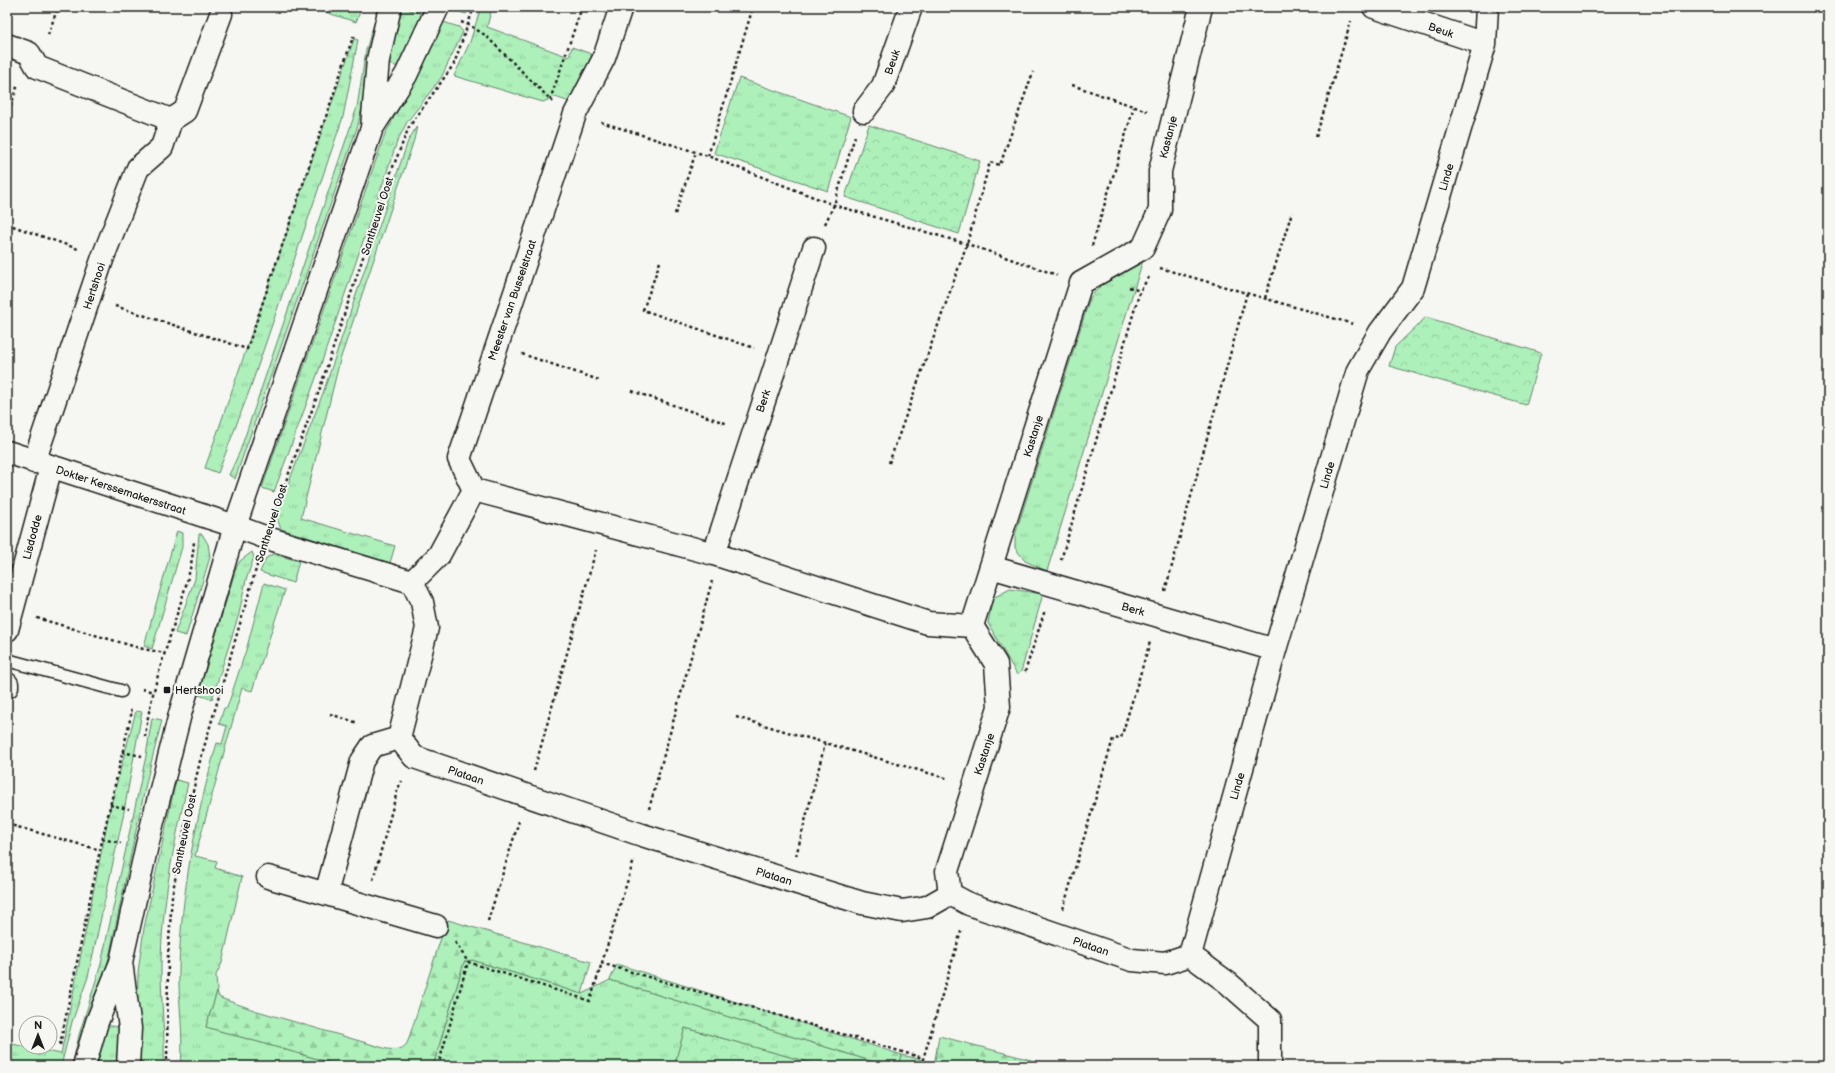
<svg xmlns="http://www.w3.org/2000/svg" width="1835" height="1073" font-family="'Balsamiq Sans',sans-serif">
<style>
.grass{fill:url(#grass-tufts);stroke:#64866b}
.forest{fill:url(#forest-firs);stroke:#64866b}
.park{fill:url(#park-crowns);stroke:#64866b}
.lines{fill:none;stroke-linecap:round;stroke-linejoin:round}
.service-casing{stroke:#1c1c1c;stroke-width:15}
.minor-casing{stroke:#1c1c1c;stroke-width:25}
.tertiary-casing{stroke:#1c1c1c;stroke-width:25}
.path{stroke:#1c1c1c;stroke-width:2.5;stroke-dasharray:3 3;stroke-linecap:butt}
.service{stroke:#f6f6f2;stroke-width:12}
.minor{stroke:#f6f6f2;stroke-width:22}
.tertiary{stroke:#f6f6f2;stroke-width:22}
.poi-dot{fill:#1c1c1c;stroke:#f6f6f2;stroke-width:1.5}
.labels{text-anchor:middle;stroke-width:4;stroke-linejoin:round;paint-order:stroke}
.street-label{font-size:11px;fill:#1c1c1c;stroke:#f6f6f2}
.poi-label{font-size:11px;fill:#1c1c1c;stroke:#f6f6f2;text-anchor:start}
</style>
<defs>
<pattern id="grass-tufts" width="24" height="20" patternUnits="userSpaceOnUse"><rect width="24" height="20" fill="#adf0ba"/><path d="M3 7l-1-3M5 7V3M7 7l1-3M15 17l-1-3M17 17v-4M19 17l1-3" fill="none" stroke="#94cd9f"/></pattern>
<pattern id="forest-firs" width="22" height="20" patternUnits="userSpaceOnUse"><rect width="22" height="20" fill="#adf0ba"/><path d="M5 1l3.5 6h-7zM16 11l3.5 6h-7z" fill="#94cd9f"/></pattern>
<pattern id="park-crowns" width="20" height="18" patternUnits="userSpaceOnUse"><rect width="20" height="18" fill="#adf0ba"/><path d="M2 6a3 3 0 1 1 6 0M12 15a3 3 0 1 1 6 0" fill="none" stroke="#94cd9f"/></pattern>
</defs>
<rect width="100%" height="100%" fill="#f6f6f2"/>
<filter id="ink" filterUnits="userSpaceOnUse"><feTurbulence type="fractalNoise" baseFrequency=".025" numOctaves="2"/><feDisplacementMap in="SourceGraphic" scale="8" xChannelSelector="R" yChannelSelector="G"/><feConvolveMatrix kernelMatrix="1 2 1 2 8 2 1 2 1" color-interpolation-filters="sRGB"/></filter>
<g filter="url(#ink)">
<!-- grass -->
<path class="grass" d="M309 7H362L356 22Z
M379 7H384L358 125 235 479 229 475 240 451 351 125 357 107 366 50Z
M401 7 425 15 402 68 386 63Z
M445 7H470L466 14Z
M481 7H492L487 27 569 57 572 47 594 55 570 102 555 97 543 102 454 76 470 42Z
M440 21 459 27 463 32 441 78 407 122 397 142 320 367 274 492 262 488 385 134 414 81Z
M354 39 358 40 343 117 250 389 218 473 205 468Z
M739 78 851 117 828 191 714 153Z
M417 126 414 140 340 360 301 518 395 546 390 563 281 529 276 516 323 393 408 141Z
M1143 260 1047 571 1025 561 1015 548V535L1090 298C1104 280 1122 267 1143 260Z
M177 531 182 533V547L152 649 144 646Z
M199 534H202L208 544 210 557 186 636 175 633 195 579Z
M252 552 254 557 246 580 239 614 212 699 198 695 236 568 240 561Z
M273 554 299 561 293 583 260 572 266 558Z
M264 583 285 590 252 691 242 688 195 856 217 861 215 868 242 877 222 963 216 975 217 991 206 1027 342 1066H181C184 1034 178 1001 179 969 181 892 196 817 217 743L222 744 227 726 219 724 224 708H227L247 647Z
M1010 589 1043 594 1021 672 1017 675 988 623 993 598Z
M136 711 142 712 123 817 88 977 72 1022 61 1066H31L7 1061V1043L61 1054 110 808Z
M152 718 162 720 147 779 102 990 78 1066H72L79 1035 101 964 146 756Z
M176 780 188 783C174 843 161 906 161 969 161 1001 165 1034 164 1066H136L138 972 144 928Z
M472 960 582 994 610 980 887 1066H822L685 1028 674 1066H433L464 962Z
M105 1025 123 1028 120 1066H95Z
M902 1055 935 1063 934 1066H899Z"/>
<!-- forest -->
<path class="forest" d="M448 920 591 962 582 994 472 960 464 962 433 1066H342L206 1027 217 991 219 997 223 999 254 1010 387 1049C397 1050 404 1050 408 1041L440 941Z
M617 964 902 1055 899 1066H887L610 980Z
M939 1036 1054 1066H934Z"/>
<!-- park -->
<path class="park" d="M869 125 980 161 959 234 845 197Z
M1426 317 1541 353 1526 405 1389 366 1395 347Z
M685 1028 822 1066H674Z"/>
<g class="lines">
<!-- service casing -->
<g class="service-casing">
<path id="service" d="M7 660 121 691"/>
</g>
<!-- minor casing -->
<g class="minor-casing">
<path id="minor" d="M1374 7 1485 44
M7 45 29 53 37 67 171 120
M864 111 883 86 911 7
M7 452 235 526 267 538 412 582
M34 462 103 257 138 168 162 147 171 120 185 111 221 14
M474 490 714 554 928 623 972 626
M714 554 814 248
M991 567 1275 650
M7 630 51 467
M7 684V687
M399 738 427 628 422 602 412 582 439 555 474 490 459 459 575 114 604 58 621 7
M268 877 436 926
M326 894 362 761 372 746 399 738 414 757 642 835 862 903 902 911 927 907 950 894 969 904 1132 960 1165 963 1190 955 1228 983 1270 1020V1066
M950 894 947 871 999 707 996 664 972 626 1081 283 1143 248 1160 210V171L1201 7
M1190 955 1275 650 1358 370 1380 332 1413 288 1485 44 1487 7"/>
</g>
<!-- tertiary casing -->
<g class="tertiary-casing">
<path id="tertiary" d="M374 125 406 75 438 7
M121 962 130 1028 128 1066
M84 1066 97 1022 121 962 147 845 180 714 235 526 372 128 378 60 390 7"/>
</g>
<!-- path -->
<path class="path" d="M461 22 469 25 485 35 553 102
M48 35 58 7
M1072 85 1147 111
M550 100 582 7
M7 118 18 84
M601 122 708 156 834 205 967 244 1057 275
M1316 137 1351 21
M708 156 753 7
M675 214 696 152
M7 224 78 249
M825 224 834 205 855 136
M1092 246 1134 107
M660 262 643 310 754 348
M1160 268 1353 324
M1129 287 1140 291
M1265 298 1292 212
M115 306 247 349 353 37 356 38
M522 354 599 380
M632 391 728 424
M889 463 967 244 990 162 1000 165 1033 72
M274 514 319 391 391 172 409 127 454 64 474 7
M1061 560 1140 291 1149 277
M1165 591 1247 293
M37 618 143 649 165 653
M1025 672 1045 610
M142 689 154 692
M330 714 358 723
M736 717 949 779
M145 737C149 702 161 664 172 630 181 600 192 573 194 541
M122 752 142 756
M534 771 596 550
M110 805 129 809
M649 809 712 581
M7 824 100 850
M102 839 121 843
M796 856 825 744
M373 880 398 788 402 781
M1063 909 1113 739 1121 738 1150 642
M488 921 519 821
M455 942 468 962
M601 963 923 1058
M60 1045 100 850 132 711H130
M167 1066 168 956 172 896 185 826 200 761 258 562
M438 1066 468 962 590 1001 634 860
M921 1066 962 928"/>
<!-- service -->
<use href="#service" class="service"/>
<!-- minor -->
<use href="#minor" class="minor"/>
<!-- tertiary -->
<use href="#tertiary" class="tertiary"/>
</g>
</g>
<!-- markers -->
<rect class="poi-dot" x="163" y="686" width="8" height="8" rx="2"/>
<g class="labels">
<!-- street labels -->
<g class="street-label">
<text transform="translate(1441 30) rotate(19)" y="4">Beuk</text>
<text transform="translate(892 62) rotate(-71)" y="4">Beuk</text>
<text transform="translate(1168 137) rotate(-76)" y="4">Kastanje</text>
<text transform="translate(1446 177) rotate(-74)" y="4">Linde</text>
<text transform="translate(377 216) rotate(-72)" y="4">Santheuvel Oost</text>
<text transform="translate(94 286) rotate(-72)" y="4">Hertshooi</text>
<text transform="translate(512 300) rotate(-71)" y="4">Meester van Busselstraat</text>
<text transform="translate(763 401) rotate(-71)" y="4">Berk</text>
<text transform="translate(1033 436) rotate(-73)" y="4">Kastanje</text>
<text transform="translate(1327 475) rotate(-74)" y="4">Linde</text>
<text transform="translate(121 490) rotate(18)" y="4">Dokter Kerssemakersstraat</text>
<text transform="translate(271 523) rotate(-72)" y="4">Santheuvel Oost</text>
<text transform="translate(32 537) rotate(-75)" y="4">Lisdodde</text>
<text transform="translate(1133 609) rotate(16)" y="4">Berk</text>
<text transform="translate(984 754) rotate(-72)" y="4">Kastanje</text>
<text transform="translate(466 775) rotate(19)" y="4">Plataan</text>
<text transform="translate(1237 786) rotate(-74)" y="4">Linde</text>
<text transform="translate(184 834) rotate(-78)" y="4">Santheuvel Oost</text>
<text transform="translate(774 876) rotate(17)" y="4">Plataan</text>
<text transform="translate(1091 946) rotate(19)" y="4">Plataan</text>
</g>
<!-- poi labels -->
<g class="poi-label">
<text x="175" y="694">Hertshooi</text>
</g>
</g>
<!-- margin -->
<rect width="1835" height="1073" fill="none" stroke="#f6f6f2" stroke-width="24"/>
<rect x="12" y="12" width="1811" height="1049" fill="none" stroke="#1c1c1c" stroke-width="1.5" filter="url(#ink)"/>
<!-- north arrow -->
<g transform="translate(38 1035)"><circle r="19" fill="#f6f6f2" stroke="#9f9f9c"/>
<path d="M0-3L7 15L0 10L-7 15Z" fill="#1c1c1c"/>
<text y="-6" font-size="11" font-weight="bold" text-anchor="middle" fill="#1c1c1c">N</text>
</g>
</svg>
